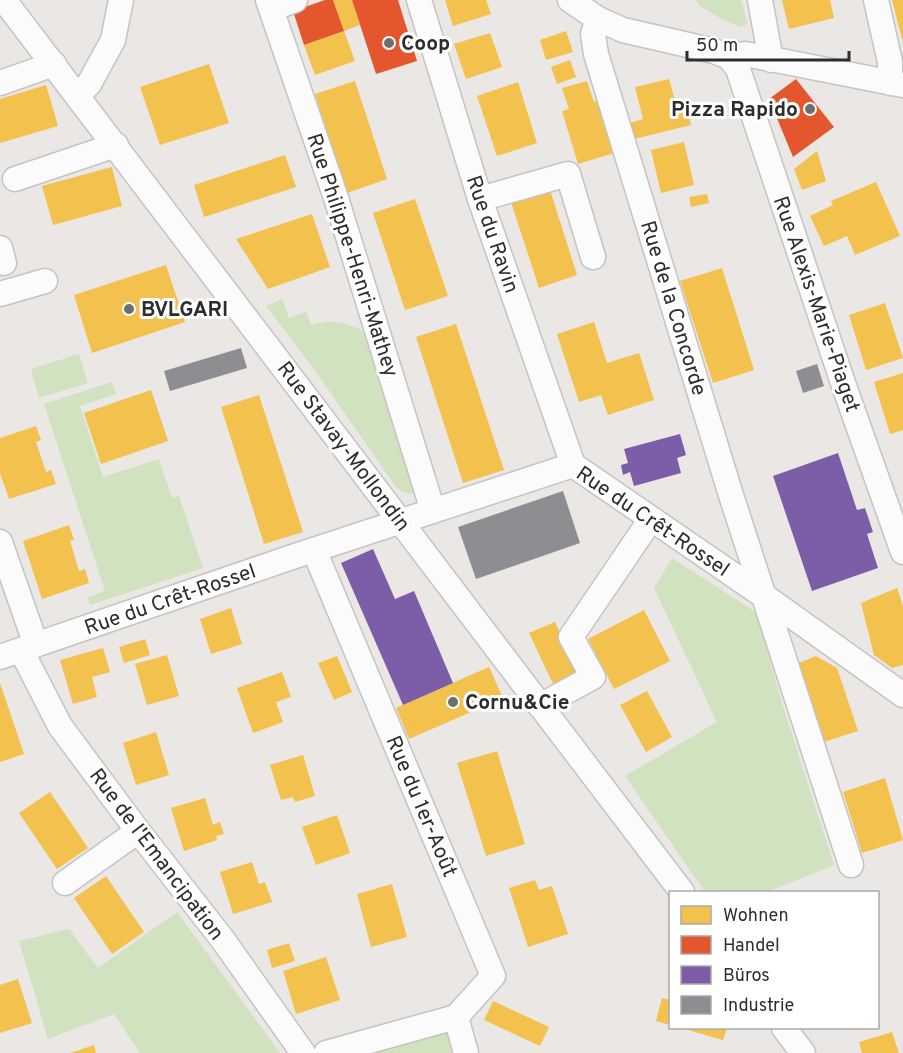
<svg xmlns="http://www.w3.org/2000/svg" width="903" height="1053" font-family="Overpass,sans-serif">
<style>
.green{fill:#d0e2c0}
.homes{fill:#f2c14e}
.shops{fill:#e4572e}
.offices{fill:#7b5ea7}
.industry{fill:#8d8d92}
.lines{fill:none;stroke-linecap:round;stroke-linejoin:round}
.minor-casing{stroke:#c4c4c3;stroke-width:27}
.minor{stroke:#fcfbfb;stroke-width:24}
.poi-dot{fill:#6f6e6d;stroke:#fff;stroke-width:2}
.labels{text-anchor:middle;stroke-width:6;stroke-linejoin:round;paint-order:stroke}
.poi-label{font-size:21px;font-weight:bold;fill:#2d2d2d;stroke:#fff;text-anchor:start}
.street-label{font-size:21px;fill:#2d2d2d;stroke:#fff}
</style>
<rect width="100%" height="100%" fill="#eae7e4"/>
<!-- green -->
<path class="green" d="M696 0H741L747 24 741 27 723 20 699 5Z
M282 299 289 318 306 312 311 325C329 319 345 323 362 330L415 479V490L411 494 403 492 396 487 316 372 266 306Z
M79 354 88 383 39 398 31 369Z
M112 382 116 394 80 406 103 477 159 459 172 498 179 496 203 568 90 605 88 597 105 591 44 404Z
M672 558 757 613 781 700 834 865 767 892H705L625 776 717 722 654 588Z
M177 912 280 1053H140L114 1014 48 1039 19 941 69 929 98 968Z
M447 1028 454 1053H352Z"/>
<!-- homes -->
<path class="homes" d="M333 0H352L360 25 344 31Z
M445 0H486L491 14 453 26Z
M782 0H830L834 18 789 29Z
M892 0H903V39H902Z
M344 31 355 61 315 75 304 45Z
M566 31 573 52 546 60 540 40Z
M490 33 502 67 466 79 454 44Z
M570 60 576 77 557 84 551 67Z
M209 64 229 123 160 145 140 87Z
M669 79 678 111 687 108 691 125 634 139 630 123 643 119 635 87Z
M355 81 387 179 347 193 315 94Z
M587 81 594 102 598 100 614 153 578 164 562 111 569 109 562 88Z
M518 82 537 143 497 156 477 96Z
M46 85 58 126 0 143V99Z
M684 142 694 185 661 193 651 150Z
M817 151 826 181 802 190 794 169Z
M285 155 296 187 204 217 194 185Z
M112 167 122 206 53 225 42 186Z
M876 182 900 236 855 255 847 236 824 246 810 216 833 205 831 201Z
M550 190 577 275 539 288 511 202Z
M707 194 709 203 691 207 689 197Z
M415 199 448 296 405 310 373 213Z
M312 214 330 267 268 289 236 239Z
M166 265 185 322 92 353 74 295Z
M722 268 754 370 713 383 680 281Z
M885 303 903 358 866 370 849 315Z
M594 322 607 363 639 353 654 400 608 415 601 395 579 402 557 334Z
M456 324 504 470 463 483 416 337Z
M903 373V430L890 434 874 382Z
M151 390 168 441 101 464 84 413Z
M259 395 303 532 264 544 221 407Z
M36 426 41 440 36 442 46 472 51 470 56 484 9 499 0 473V438Z
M69 525 74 540 70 541 79 571 85 569 89 583 42 599 23 541Z
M897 588 903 606V665L892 668 874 655 861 603Z
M231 608 242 644 211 654 200 619Z
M644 610 670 661 614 689 588 639Z
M555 622 581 678 556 690 529 633Z
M145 639 150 655 124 663 119 647Z
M103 648 110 672 92 677 97 697 73 704 60 660Z
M167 655 179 696 147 705 135 664Z
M337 656 352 692 334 700 318 663Z
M816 656 837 668 858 731 824 742 799 663Z
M489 667 503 698 409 739 396 708Z
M282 672 291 697 276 702 283 722 253 733 237 688Z
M0 683 24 754 0 762Z
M647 691 672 737 646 752 620 705Z
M156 732 169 775 136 785 123 743Z
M497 751 525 844 486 856 457 763Z
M303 755 315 796 295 802 293 797 281 800 270 765Z
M885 778 903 840 862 853 843 792Z
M50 792 88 848 57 869 19 813Z
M205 798 213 825 220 822 224 834 216 836 217 840 184 851 171 808Z
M337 815 350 853 316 865 302 827Z
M252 862 259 884 265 882 272 902 233 914 220 872Z
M106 876 144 932 112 954 74 898Z
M535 880 539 890 552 886 568 934 528 947 509 888Z
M392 884 407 937 371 947 357 894Z
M289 943 295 961 272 968 267 950Z
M326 957 340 1000 296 1014 283 971Z
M18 979 32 1023 0 1033V985Z
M662 998 670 1000V1025L656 1021Z
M493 1001 549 1027 540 1046 484 1020Z
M681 1028H727L723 1040Z
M892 1032 899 1053H862L859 1042Z
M94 1045 96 1053H70Z"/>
<!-- shops -->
<path class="shops" d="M325 0H333L344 31 304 45 293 11Z
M352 0H398L417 61 376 74Z
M796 79 834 127 793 157 769 99Z"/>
<!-- offices -->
<path class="offices" d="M680 434 686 455 677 458 681 473 634 486 630 472 623 475 621 465 628 463 624 449Z
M838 453 857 510 865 508 873 532 867 534 878 568 812 591 773 476Z
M373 549 395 599 414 591 453 683 403 705 341 563Z"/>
<!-- industry -->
<path class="industry" d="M241 348 247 368 170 391 164 371Z
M817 364 824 386 803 393 796 371Z
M563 491 580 543 476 579 458 527Z"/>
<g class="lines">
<!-- minor casing -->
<g class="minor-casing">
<path id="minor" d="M4 0 682 892
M268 0 336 198 433 511
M419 0 480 199 573 465
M570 0 598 19 623 30 714 51 729 57 745 54 903 85
M760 0 771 60
M876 0 890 62V83
M271 9 295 0
M598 19 593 34 596 54 730 492 851 865
M729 57 738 69 844 386 903 552
M0 83 54 64
M78 95 89 84 113 40 121 0
M15 179 116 145
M480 199 568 174 593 257
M0 248 4 263
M0 294 45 281
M0 542 36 645
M314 550 493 976 456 1017 466 1053
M21 650 60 726 138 831 223 940 303 1053
M0 657 298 555 573 465 764 596 903 695
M540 706 593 677 571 637 651 519
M65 883 138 831
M784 1028 803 1053
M326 1053 456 1017"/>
</g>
<!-- minor -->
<use href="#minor" class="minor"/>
</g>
<!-- markers -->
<g class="poi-dot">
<circle cx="389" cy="43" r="6"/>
<circle cx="810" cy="109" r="6"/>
<circle cx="129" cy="309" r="6"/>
<circle cx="453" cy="702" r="6"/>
</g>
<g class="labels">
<!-- poi labels -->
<g class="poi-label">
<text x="401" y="50">Coop</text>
<text x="798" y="116" text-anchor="end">Pizza Rapido</text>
<text x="141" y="316">BVLGARI</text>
<text x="465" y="709">Cornu&amp;Cie</text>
</g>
<!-- street labels -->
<g class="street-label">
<text transform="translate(493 234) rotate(71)" y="7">Rue du Ravin</text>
<text transform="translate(353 255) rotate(72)" y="7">Rue Philippe-Henri-Mathey</text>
<text transform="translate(817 304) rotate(71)" y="7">Rue Alexis-Marie-Piaget</text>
<text transform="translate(674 308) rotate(73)" y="7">Rue de la Concorde</text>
<text transform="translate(344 446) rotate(53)" y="7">Rue Stavay-Mollondin</text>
<text transform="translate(653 521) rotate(34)" y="7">Rue du Crêt-Rossel</text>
<text transform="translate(170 599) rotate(-19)" y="7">Rue du Crêt-Rossel</text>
<text transform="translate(422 806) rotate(67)" y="7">Rue du 1er-Août</text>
<text transform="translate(157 854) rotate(53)" y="7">Rue de l'Emancipation</text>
</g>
</g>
<!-- legend -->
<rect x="669" y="891" width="210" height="138" fill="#ffffff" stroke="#ababab" stroke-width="1.5"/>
<rect x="681" y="906" width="30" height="18" fill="#f2c14e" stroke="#ababab" stroke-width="1.5"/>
<text x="723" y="921" font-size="18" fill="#2d2d2d">Wohnen</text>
<rect x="681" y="936" width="30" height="18" fill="#e4572e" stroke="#ababab" stroke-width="1.5"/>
<text x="723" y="951" font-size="18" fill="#2d2d2d">Handel</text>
<rect x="681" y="966" width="30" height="18" fill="#7b5ea7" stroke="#ababab" stroke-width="1.5"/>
<text x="723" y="981" font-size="18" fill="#2d2d2d">Büros</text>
<rect x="681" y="996" width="30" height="18" fill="#8d8d92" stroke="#ababab" stroke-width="1.5"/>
<text x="723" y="1011" font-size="18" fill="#2d2d2d">Industrie</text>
<!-- scale -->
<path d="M687 51v9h162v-9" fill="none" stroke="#2d2d2d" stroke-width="3"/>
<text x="696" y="51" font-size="18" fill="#2d2d2d" stroke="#ffffff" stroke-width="4.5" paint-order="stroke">50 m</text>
</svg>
